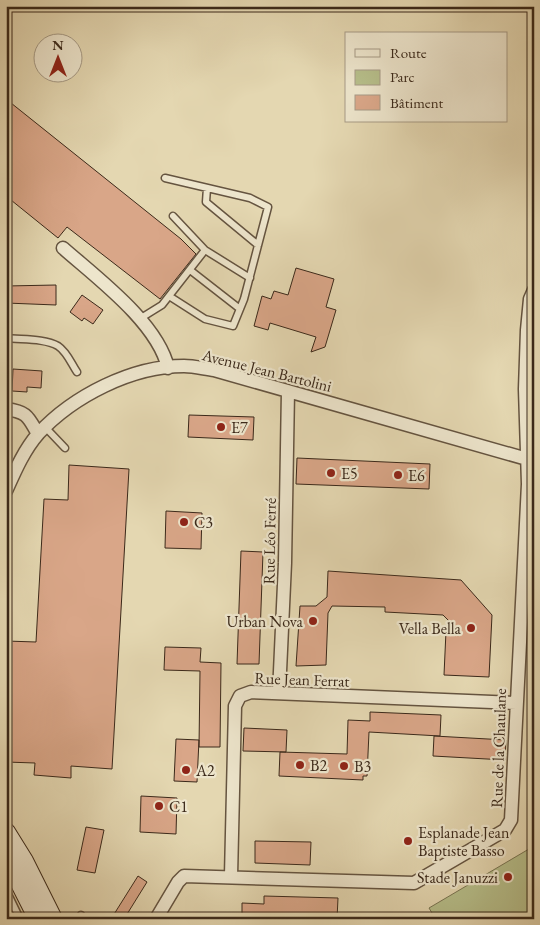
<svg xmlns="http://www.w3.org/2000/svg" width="540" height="925" font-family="'EB Garamond',serif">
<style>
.green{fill:#b6be8a;stroke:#787452}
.building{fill:#d9a688;stroke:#3b291a}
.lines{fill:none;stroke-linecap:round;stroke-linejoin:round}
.lane-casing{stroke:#655440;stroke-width:9}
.street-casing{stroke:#655440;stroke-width:15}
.secondary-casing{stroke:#3b291a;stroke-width:20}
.lane{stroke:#ede5cc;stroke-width:6}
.street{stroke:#ede5cc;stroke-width:12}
.secondary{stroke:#ede5cc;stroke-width:18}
.rail{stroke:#3b291a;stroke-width:4;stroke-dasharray:9 9;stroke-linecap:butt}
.poi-dot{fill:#8f2418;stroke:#ede5cc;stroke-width:2}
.labels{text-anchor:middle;stroke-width:4.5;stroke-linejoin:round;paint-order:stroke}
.street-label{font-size:16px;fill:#3b291a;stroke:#ede5cc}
.poi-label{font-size:16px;fill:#3b291a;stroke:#ede5cc;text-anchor:start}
</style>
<rect width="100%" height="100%" fill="#e4d7b1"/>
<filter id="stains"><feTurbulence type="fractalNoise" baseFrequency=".004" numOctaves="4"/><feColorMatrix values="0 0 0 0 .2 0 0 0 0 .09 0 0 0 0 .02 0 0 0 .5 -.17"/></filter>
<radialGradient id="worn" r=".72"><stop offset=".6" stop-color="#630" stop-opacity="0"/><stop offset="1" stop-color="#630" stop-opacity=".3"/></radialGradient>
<!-- green -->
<path class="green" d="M534 846V919H434L435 918 429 908Z"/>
<!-- building -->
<path class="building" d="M6 99 181 239 196 254 160 299 67 227 58 238 6 196Z
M296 268 334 279 326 307 336 310 325 347 311 352 316 337 270 323 268 330 254 326 262 296 271 299 274 291 288 295Z
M56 285V305L6 303V286Z
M82 295 103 310 93 324 84 318 82 321 70 312Z
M13 369 42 371 41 388 27 387V392L12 391Z
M189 415 254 417 253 440 188 437Z
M297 458 430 464 429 489 296 484Z
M69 465 129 469 112 769 71 766V778L34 775 35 763 6 762V641L36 642 44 499 68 500Z
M166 511 202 513 201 549 165 548Z
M241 551 263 552 259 664H237Z
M328 571 461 580 492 615 489 677 444 675 446 631 453 625 443 615 385 612V607L332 606 328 613 326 665 296 666 300 606H316L327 597Z
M165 647 201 648 200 662 221 663 220 747H199L200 671 164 670Z
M370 712 441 715 440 736 369 732 367 776H363V780L279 776 280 752 347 754 348 720 370 721Z
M244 728 287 730 286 752 243 751Z
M434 736 506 740 505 760 433 756Z
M176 739 199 740 197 782 174 781Z
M141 796 177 798 176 834 140 832Z
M86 827 104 830 95 873 77 870Z
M255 841 311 842 310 865 255 863Z
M138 876 147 882 124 919H111Z
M264 896 338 898 337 919H242V903L264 904Z"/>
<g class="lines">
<!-- lane casing -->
<g class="lane-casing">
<path id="lane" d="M165 178 250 198 268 207 244 299 233 326 205 319 169 296
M207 188 206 202 258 245
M205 250 250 278
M190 270 240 309
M141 318 162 305 205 250 173 216
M6 338C21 340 44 338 58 346 67 352 71 363 77 372
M46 428 65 448
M6 890 20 919
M79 919 81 915"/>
</g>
<!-- street casing -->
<g class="street-casing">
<path id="street" d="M63 248C97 278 158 323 168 368
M6 409C28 412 28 417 38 434
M6 491C15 471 24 450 38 434 73 396 132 366 184 366 194 366 205 369 214 370L534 461
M279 693 285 563 288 391
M231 876 235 706 240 696 251 692 516 703
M156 919 178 882 184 876 414 883 505 830 511 820 528 484 525 389 527 330 530 299 534 290"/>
</g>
<!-- secondary casing -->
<g class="secondary-casing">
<path id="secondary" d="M6 832 24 861 53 919
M6 856 38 919"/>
</g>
<!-- lane -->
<use href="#lane" class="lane"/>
<!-- street -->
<use href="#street" class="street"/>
<!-- secondary -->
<use href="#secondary" class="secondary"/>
<!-- rail -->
<path class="rail" d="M514 6 534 11"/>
</g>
<!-- markers -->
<g class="poi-dot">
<circle cx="221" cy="427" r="5"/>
<circle cx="331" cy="473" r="5"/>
<circle cx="398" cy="475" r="5"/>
<circle cx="184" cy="522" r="5"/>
<circle cx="313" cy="621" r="5"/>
<circle cx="471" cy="628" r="5"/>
<circle cx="300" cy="765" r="5"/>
<circle cx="344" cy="766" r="5"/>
<circle cx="186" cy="770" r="5"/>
<circle cx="159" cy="806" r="5"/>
<circle cx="408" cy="841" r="5"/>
<circle cx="508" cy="877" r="5"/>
</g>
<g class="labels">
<!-- street labels -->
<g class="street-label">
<text transform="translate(267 370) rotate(14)" y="6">Avenue Jean Bartolini</text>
<text transform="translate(269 541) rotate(-89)" y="6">Rue Léo Ferré</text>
<text transform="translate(302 679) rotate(2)" y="6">Rue Jean Ferrat</text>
<text transform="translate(498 748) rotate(-88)" y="6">Rue de la Chaulane</text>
</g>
<!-- poi labels -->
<g class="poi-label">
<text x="231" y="433">E7</text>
<text x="341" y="479">E5</text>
<text x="408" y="481">E6</text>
<text x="194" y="528">C3</text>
<text x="303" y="627" text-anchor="end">Urban Nova</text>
<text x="461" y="634" text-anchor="end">Vella Bella</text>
<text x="310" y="771">B2</text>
<text x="354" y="772">B3</text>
<text x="196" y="776">A2</text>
<text x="169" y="812">C1</text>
<text x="418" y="838">Esplanade Jean<tspan x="418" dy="18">Baptiste Basso</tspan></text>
<text x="498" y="883" text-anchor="end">Stade Januzzi</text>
</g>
</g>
<!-- margin -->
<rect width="540" height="925" fill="none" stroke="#e4d7b1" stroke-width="25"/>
<rect x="8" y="8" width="525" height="910" fill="none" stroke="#3b291a" stroke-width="2.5"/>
<rect x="12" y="12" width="515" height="900" fill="none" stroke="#3b291a"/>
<!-- legend -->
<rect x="345" y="32" width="162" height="90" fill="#ede5cc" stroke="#a69a85"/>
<rect x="355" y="49" width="25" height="8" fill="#ede5cc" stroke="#a69a85"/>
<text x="390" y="58" font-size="15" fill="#3b291a">Route</text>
<rect x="355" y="70" width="25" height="15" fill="#b6be8a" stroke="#a69a85"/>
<text x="390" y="82" font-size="15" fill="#3b291a">Parc</text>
<rect x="355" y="95" width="25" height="15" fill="#d9a688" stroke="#a69a85"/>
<text x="390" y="108" font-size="15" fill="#3b291a">Bâtiment</text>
<!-- north arrow -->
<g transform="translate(58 58)"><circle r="24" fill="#ede5cc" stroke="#a69a85"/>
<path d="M0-4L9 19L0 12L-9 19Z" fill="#8f2418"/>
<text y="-8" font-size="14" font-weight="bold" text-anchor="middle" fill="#3b291a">N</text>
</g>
<rect width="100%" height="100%" filter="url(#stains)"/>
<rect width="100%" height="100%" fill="url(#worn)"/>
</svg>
